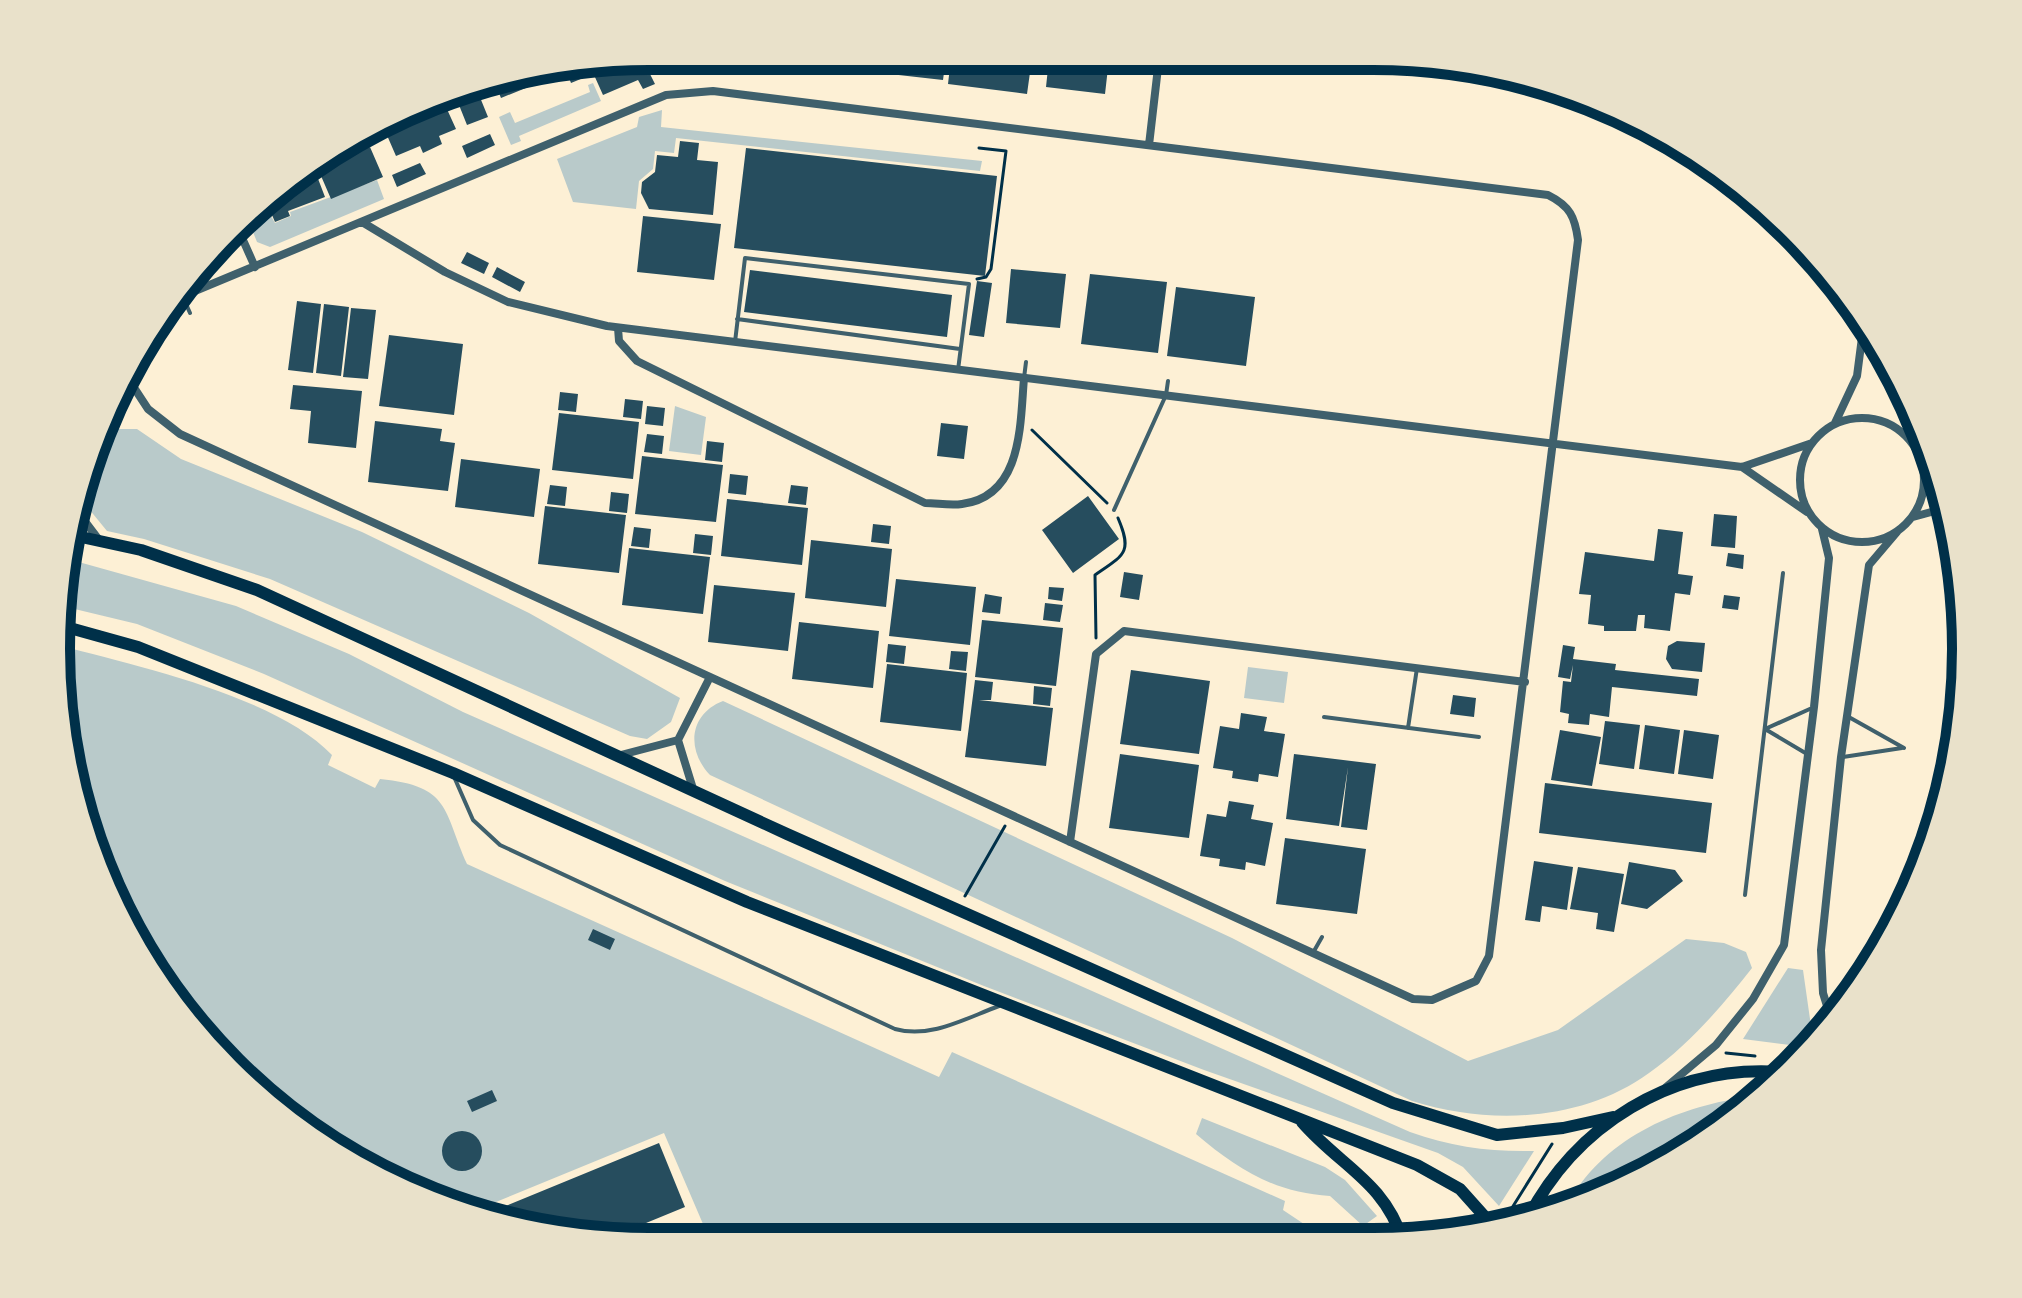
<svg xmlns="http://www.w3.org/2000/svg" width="2022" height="1298" font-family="Roboto,sans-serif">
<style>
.green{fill:#b9caca}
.building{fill:#264d5e}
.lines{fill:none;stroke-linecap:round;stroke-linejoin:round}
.path{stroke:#003049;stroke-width:3}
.service{stroke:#3f606c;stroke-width:4}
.minor{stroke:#3f606c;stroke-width:8}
.primary{stroke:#003049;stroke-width:12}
.rim{fill:none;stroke:#003049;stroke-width:10}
</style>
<rect width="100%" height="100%" fill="#fdf0d5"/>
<!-- green -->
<path class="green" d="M593 83 601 101 519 136 521 141 511 145 499 117 510 112 515 123 590 92 588 85Z
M662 110 661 127 982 161 980 171 676 138 674 153 655 151 653 169 639 181 636 209 573 202 557 159 637 127 639 117Z
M377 180 384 199 270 247 257 242 249 222 261 211 264 219 271 216 275 223 291 216 290 212Z
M675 406 706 417 701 455 669 451Z
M103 429H137L181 459 362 532 529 613 680 698 671 722 647 739 630 736 270 579 144 539 107 531 80 498 88 458Z
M68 559 236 606 349 654 463 712 1410 1132C1452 1147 1490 1152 1534 1151L1499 1206 1463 1167 1438 1153 1204 1070 984 986 725 881 264 674 137 624 58 605Z
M61 646C138 666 277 697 332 755L328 765 375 788 380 779C451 786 443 810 467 864L939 1077 952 1052 1285 1201 1283 1210 1328 1240 709 1238 664 1133 474 1211 422 1197 288 1119 156 978 76 803Z
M1248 667 1288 672 1284 703 1244 698Z
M723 701 1232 938 1468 1061 1558 1030 1686 939 1724 943 1746 952 1752 968C1722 1006 1689 1045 1649 1073 1582 1122 1488 1125 1412 1101L710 775C686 750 689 714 723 701Z
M1788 968 1803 970 1813 1040 1806 1047 1743 1039Z
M1746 1097H1757C1704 1149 1634 1181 1566 1207 1602 1139 1674 1108 1746 1097Z
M1202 1118 1325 1167 1345 1180 1377 1216 1363 1226 1330 1196C1275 1193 1237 1169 1196 1134Z"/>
<!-- building -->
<path class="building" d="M649 56H676L677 60 649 72 655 84 643 89 638 80 603 95 590 66Z
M776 57H856L854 71 775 61Z
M865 57 946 58 943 80 863 71Z
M951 58H1032L1027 94 948 84Z
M1049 59H1109L1105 94 1046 87Z
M584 67 588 76 571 83 566 70Z
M551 72 553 77 501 98 494 81Z
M475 85 488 117 467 125 453 90Z
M441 96 456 129 439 136 442 144 423 153 420 146 396 156 386 133 393 130 390 121Z
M490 134 495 145 467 158 462 146Z
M680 141 699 143 697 160 718 162 713 215 649 209 641 193 642 182 655 172 657 155 678 157Z
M359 144 362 150 370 147 383 177 331 199 315 162Z
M746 148 997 176 985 276 734 248Z
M312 163 325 197 288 211 290 216 275 222 272 215 265 218 262 210Z
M420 163 426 174 397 187 392 175Z
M643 216 721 224 714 280 637 272Z
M467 252 489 263 484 274 461 263Z
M497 267 525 282 520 292 492 277Z
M1011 269 1066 274 1060 328 1006 323Z
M750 270 952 295 947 337 744 312Z
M1090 274 1167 282 1158 353 1081 344Z
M977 281 992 283 984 337 969 335Z
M1176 287 1255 297 1246 366 1167 356Z
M297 301 321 304 313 373 288 370Z
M324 304 349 307 341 376 316 373Z
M351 308 376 310 368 379 343 377Z
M389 335 463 344 454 415 379 406Z
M293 385 362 391 356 448 308 443 311 411 290 409Z
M560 392 578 394 576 412 558 410Z
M625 399 643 401 641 419 623 417Z
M647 406 665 408 663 426 645 424Z
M559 413 639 422 633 479 552 470Z
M375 421 442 429 440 441 455 443 448 491 368 482Z
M941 423 968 426 964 459 937 456Z
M647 434 664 436 662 454 644 452Z
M707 441 724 443 722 462 705 460Z
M642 456 723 465 716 522 635 514Z
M461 459 540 469 534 517 455 507Z
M730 474 748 476 746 495 728 493Z
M550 485 567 487 565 506 547 504Z
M791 485 808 487 806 505 788 503Z
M611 492 629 494 627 513 609 511Z
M1088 496 1119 539 1073 573 1042 530Z
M727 499 808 508 802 565 721 556Z
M545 506 626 515 619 573 538 564Z
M1714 514 1737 516 1735 548 1711 546Z
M873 524 891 526 889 544 871 542Z
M634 527 651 529 649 548 631 546Z
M1658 529 1683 532 1678 574 1693 576 1690 595 1675 593 1670 631 1644 628 1645 615H1638L1636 631H1604V626L1588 624 1591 595 1579 594 1585 552 1654 561Z
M695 534 713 536 711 555 693 553Z
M811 540 892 549 886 607 805 598Z
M629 548 710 557 703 614 622 605Z
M1728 553 1744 555 1743 569 1726 566Z
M1124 572 1143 575 1139 600 1120 597Z
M896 579 976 587 970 645 889 636Z
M714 585 795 593 788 651 708 642Z
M1049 587 1064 588 1062 601 1048 599Z
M985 594 1002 597 1000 614 982 612Z
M1724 595 1740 597 1738 610 1722 608Z
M1045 603 1063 605 1060 622 1043 620Z
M982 620 1063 628 1056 686 975 677Z
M799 622 879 631 873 688 792 679Z
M1677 641 1705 643 1702 672 1672 669 1666 659 1668 646Z
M888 644 906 646 904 664 886 662Z
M1563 645 1575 647 1573 659 1616 664 1615 670 1699 679 1697 696 1612 687 1609 717 1590 714 1589 725 1568 723 1569 714 1560 712 1563 681 1571 682 1573 665 1570 679 1558 677Z
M951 651 968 652 966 671 949 669Z
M887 664 967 673 961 731 880 722Z
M1131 670 1210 681 1199 754 1120 744Z
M975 680 993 682 991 700H979L1053 708 1046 766 965 757Z
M1034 686 1052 688 1050 706 1033 704Z
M1453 695 1476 698 1474 717 1450 714Z
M1241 713 1267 717 1264 731 1285 734 1278 777 1259 774 1258 782 1232 778 1233 771 1213 768 1220 726 1239 729Z
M1605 721 1640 725 1634 769 1599 764Z
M1645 725 1680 730 1674 774 1639 769Z
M1560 730 1601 737 1592 786 1551 780Z
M1684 730 1719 735 1713 779 1678 774Z
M1120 754 1199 765 1189 838 1109 828Z
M1294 754 1376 764 1367 830 1341 827 1348 767 1339 826 1286 819Z
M1545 783 1712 803 1706 853 1539 833Z
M1229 801 1254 805 1251 819 1273 823 1265 866 1246 862 1245 870 1219 866 1220 859 1200 856 1207 814 1226 817Z
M1285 838 1366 849 1357 914 1276 904Z
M1534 861 1573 867 1567 910 1542 906 1540 922 1525 920Z
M1629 862 1675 870 1683 881 1647 909 1621 904Z
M1578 867 1624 874 1614 932 1596 929 1598 913 1570 909Z
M593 929 615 939 610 950 588 940Z
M492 1090 497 1101 472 1112 467 1101Z
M442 1151a20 20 0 1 1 40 0a20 20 0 1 1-40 0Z
M659 1143 685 1207 612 1237H572L486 1214Z"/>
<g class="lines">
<!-- path -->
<path class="path" d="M977 279 986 277 991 269 1006 151 979 148
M1032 430 1107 503
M1096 638 1095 575C1124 555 1133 553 1118 518
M965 896 1005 826
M1726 1053 1755 1056
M1505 1219 1552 1144"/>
<!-- service -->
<path class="service" d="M179 288 190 313
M737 319 960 349
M735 342 745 258 969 284 958 370
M1024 378 1026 362
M1114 510 1166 395 1168 381
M1847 716 1904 748
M1324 717 1479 737
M1408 728 1417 668
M1765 729 1812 708
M1765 729 1807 754
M1843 757 1902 748
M455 779 473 820 500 845 895 1029C931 1039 966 1018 999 1006
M1745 895 1783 573
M1314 951 1322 937
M646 1237 677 1226 686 1229 692 1238"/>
<!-- minor -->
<path class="minor" d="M1149 145 1159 59
M362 222 445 272 508 302 607 326 1742 467 1812 443
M239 231 255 267
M618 328 619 341 637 361 925 503C937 503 950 506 962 504 1023 496 1020 424 1024 378
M1898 378 1912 440
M129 380 148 409 180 434 1413 999 1432 1000 1476 981 1489 956 1578 240C1575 217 1570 206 1548 195L713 91 666 95 171 301
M1800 480a62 62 0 1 1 124 0a62 62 0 1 1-124 0Z
M1835 423 1857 376 1864 322
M1922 458 1937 468
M1742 467 1807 512
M77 511 99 540
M1913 517 1946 508
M617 756 678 740
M694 792 678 740 710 677
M1070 842 1096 654 1124 631 1525 682
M1832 1022 1823 993 1821 950 1841 757 1869 565 1897 532
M1665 1088 1716 1045 1753 999 1784 945 1814 707 1829 558 1822 529"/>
<!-- primary -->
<path class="primary" d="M72 535 141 550 257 590 787 834 1393 1103 1497 1135 1563 1128 1613 1117
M59 625 138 647 453 773 747 902 1417 1165 1460 1189 1494 1227
M1302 1122C1340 1166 1384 1181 1403 1241
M1526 1222C1574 1125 1673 1064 1781 1072"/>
</g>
<!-- crop -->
<path d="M0 0H2022V1298H0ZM649 70H1373A579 579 0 0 1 1952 649V649A579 579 0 0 1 1373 1228H649A579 579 0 0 1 70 649V649A579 579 0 0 1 649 70Z" fill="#e9e1ca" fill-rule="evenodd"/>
<path class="rim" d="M649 70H1373A579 579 0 0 1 1952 649V649A579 579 0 0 1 1373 1228H649A579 579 0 0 1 70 649V649A579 579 0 0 1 649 70Z"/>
</svg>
